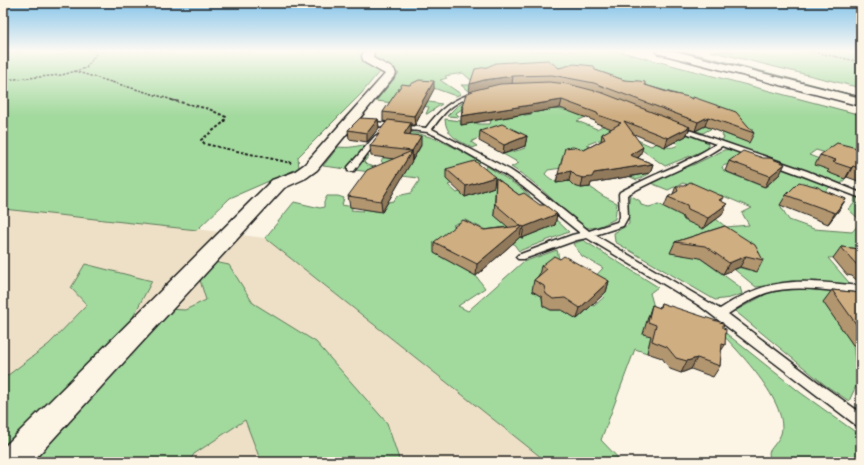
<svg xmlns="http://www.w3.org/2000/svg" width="864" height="465" font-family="'Playpen Sans',sans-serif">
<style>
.built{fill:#eee0c7}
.green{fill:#a2d99d;stroke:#5f7a5c}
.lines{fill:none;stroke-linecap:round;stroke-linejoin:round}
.service-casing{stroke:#1c1c1c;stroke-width:3}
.minor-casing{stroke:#1c1c1c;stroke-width:3}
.primary-casing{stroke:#1c1c1c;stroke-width:3}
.path-far2{stroke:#1c1c1c;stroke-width:1.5;stroke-dasharray:2.5 1.5;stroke-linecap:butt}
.path-far1{stroke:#1c1c1c;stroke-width:2;stroke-dasharray:3 2;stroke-linecap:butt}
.path{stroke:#1c1c1c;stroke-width:2.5;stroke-dasharray:3.5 2.5;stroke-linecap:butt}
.service{fill:#fcf5e5;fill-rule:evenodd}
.minor{fill:#fcf5e5;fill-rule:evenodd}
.primary{fill:#fcf5e5;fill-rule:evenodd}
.wall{fill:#b29670;stroke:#1c1c1c}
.shaded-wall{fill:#917a5b;stroke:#1c1c1c}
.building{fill:#cfae82;stroke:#1c1c1c}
</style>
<rect width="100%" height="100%" fill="#fcf5e5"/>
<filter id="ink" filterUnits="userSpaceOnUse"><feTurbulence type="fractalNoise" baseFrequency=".025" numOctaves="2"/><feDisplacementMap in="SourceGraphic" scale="8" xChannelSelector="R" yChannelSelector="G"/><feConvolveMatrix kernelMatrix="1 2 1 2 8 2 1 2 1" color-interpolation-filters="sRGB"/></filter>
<g filter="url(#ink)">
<!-- built -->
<path class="built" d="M3 203 265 238 547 462H3Z"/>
<!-- green -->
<path class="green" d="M3 51H618L861 115V161L829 154 816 150 809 155 822 160 830 170 828 172 845 179 840 185 721 140 724 138 722 134 723 133 736 138 753 129 720 116 702 125 712 128 703 133 679 125 487 88 469 92 461 85H472L474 83 463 73 445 76 447 78 440 80 461 94 456 96 428 86 408 85 403 91 416 100 442 104 427 114H426L429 107 376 101 399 73 379 72 361 94 298 157 299 168 230 198 197 230 3 209Z
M675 51H685L861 97Z
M710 51H861V88Z
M464 102 525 115 532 114 533 112 550 109 568 110 612 105 577 121 597 129C598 128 603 126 603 126 608 125 643 143 651 146L656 143C664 146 670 150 678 145L675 142 687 134 701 139 708 143V149L665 166 642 150 611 140H599L586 145 597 151 587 156 634 177 644 171 649 174 637 180 586 157 569 167 548 170 545 174C553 182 558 183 569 181 575 188 581 188 590 187L603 196 617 203 615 219C607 223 598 228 589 228 579 228 545 191 534 183 527 177 519 172 511 167L519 163 503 154C510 152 518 151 525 148V146L480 137 471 142 477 146 473 148C459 141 446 136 445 119L476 123 478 124H490L491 120 495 118 462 109 456 113 459 117 447 116 456 107Z
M394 130C433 134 447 143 480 162L474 171 446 179 451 184 448 185 457 193 460 192 465 197 487 166 521 188 533 199 523 204 494 211V215L522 238 549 213 569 232 519 251 513 243 465 220 453 225 462 231 434 253 476 276 485 288 458 306 468 311 523 262 557 250 561 267 532 291 542 297 543 306 551 310H562L577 319 592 305 594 306 604 297 589 283 603 268 582 256 573 244 583 240 658 287 650 293 656 314 647 353 635 349 601 440 622 462H547L265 238 294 202 320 208 324 207V202L327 196H338L344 198 342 205 353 207 351 210 363 211 364 209 382 212 388 202 394 201 397 196 411 193 419 181 418 178 323 166 338 147C350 148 352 147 363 145V150L369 156 364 162 367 165 382 169 385 165 381 161 384 157 412 161 421 146Z
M732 149 742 152 732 165H725L722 167 724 171 764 187 772 163 826 184 830 187 815 201 793 192 780 205 789 220 814 229 852 232 861 222V256L828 258 852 286 792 283 756 287 735 270 740 267 749 270 700 258 740 287 742 294 730 298 715 300 615 242 614 233 629 224 628 206 630 195 640 201 641 205 649 207 659 204 664 207 716 219 726 227 749 225 742 213 752 208 721 195 716 198 683 183 668 190 648 182 695 164 724 150Z
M855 195 861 199V221L848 209 854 204Z
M214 262 229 265 253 303 316 342 387 423 400 462H261L245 420 194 454 189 462H27L167 309 185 310 206 300 199 277Z
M85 264 152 281 126 330 3 451V379L49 344 87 305 71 288Z
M799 289 855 292 824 302 853 345 855 361 860 370 858 382 849 401 825 385 735 311 770 292Z
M708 319 801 393 861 436V462H770L769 452C772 447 779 440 781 434 790 400 729 342 708 319Z"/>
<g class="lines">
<!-- service casing -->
<g class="service-casing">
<path id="service" d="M474 93 479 94C474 97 467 98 461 101 448 107 440 118 432 129L510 170 528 182 589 231 617 222 620 217 619 194 620 192C651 175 686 164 716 144L675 129 674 128 677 126 807 171 861 193V198L801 175 722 146C693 166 658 177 627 195L628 217 623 226 595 235 720 309C772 274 802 281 861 286V294C830 291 796 284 766 293 752 298 740 306 728 314L823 386 861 413V427L856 425 700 306 587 238 577 240 524 259H518L516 257 518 255 572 235 580 233 522 186 504 174 439 137 427 132 368 125 365 123 368 121 426 128C439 110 452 99 474 93Z
M377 135 380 137 354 171H348V167L375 136Z"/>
</g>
<!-- minor casing -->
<g class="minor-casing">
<path id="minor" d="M364 51H374L373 58 394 69 396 74 317 170 306 178 284 188 32 462H3V448L272 180 294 172 305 164 385 74 364 62 362 56Z"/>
</g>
<!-- primary casing -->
<g class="primary-casing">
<path id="primary" d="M655 51H675L861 98V106L657 53Z"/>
</g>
<!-- path-far2 -->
<path class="path-far2" d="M809 51 861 62
M3 54 22 51
M74 71 176 101
M3 80 62 75 86 68 98 51"/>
<!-- path-far1 -->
<path class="path-far1" d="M171 100 209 109 226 117 224 122 201 140 205 144 291 163"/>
<!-- path -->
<path class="path" d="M289 162 291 163"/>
<!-- service -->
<use href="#service" class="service"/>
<!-- minor -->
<use href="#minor" class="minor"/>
<!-- primary -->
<use href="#primary" class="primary"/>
</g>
<!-- wall -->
<path class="wall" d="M559 68 595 70 624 80 645 85 690 98 754 133 749 143 705 126 695 131 689 129 686 136 665 147 634 134 640 156 638 158 653 164 650 173 591 183 590 187 581 188 574 186 569 181 556 183 558 174 584 150 601 141 602 134 612 129 596 123 595 121 560 108 461 125 462 106 470 92 475 69Z
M434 89 415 125H411V132L410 134 421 145 382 212 350 207 348 196 394 159 371 156 370 146 377 137V134L387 122 383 121V112Z
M378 119 379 128 367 142 349 139 348 130Z
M480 131 527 136 525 146 503 154 479 141Z
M861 149V182L847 177 845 179 827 172 829 170 815 165 820 155Z
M729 161 780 174 765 187 725 171Z
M446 169 494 187 465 197 446 179Z
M496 178 519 195 540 205 557 214 555 225 522 238 520 237 476 276 434 253V242L484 230 508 227 494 215Z
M676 186 724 197 721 202 727 204 722 215 703 229 684 220 682 216 664 207 668 197 673 194Z
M822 190 846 199 839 210 828 224 780 205 786 195Z
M725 226 763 260 757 272 740 267 723 274 700 258 670 253 675 242Z
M841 247 861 249V284L852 276 847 275 833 258Z
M560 259 609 281 606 292 577 319 562 310H551L543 306 542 297 532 291 534 280 539 275 541 266Z
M832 290 861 293V346L853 345 823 302Z
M661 303 723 328 725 345 721 351 720 366 713 377 691 369 681 373 670 369 662 358 647 353 651 336 643 334 648 317 652 305 659 308Z"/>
<!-- shaded-wall -->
<path class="shaded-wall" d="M513 76 512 84 469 92 470 84 484 80Z
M434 81V89L415 125 414 116Z
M562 100 560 108 461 125V116Z
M708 117 705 126 695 131 698 122Z
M378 119 379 128 367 142V133Z
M411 123V132L405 143 404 134Z
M690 127 686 136 665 147 668 138Z
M421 136V145L412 161V151Z
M527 136 525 146 503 154 504 145Z
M643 147 640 156 627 164 630 155Z
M412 151V161L382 212 381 201Z
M653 164 650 173 591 183 590 187 581 188 583 178 594 173Z
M785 164 780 174 765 187 770 176Z
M853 166 847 177 845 179 851 168Z
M571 171 569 181 556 183 558 174Z
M495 177 494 187 465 197 466 186Z
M724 197 719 207V200Z
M846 199 839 210 828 224 835 213Z
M727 204 722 215 703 229 708 218Z
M557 214 555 225 522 238 524 227Z
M522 226 520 237 476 276 477 264Z
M746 256 740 267 723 274 729 263Z
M609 281 606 292 577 319 580 308Z
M697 358 691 369 681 373 687 361Z"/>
<!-- building -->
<path class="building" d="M548 60 559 68 574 64 594 66 595 70 624 80 639 81 645 82V85L670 93 689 97 690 98 693 99V97L736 112 754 133 708 117 698 122 594 83 552 75 513 76 484 80 470 84 475 69 487 67 496 63Z
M419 80 434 81 414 116 383 112 402 84 409 85Z
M549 82 568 84 603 93 690 127 668 138 624 121 643 147 630 155 653 164 594 173 592 177 583 178 576 176 571 171 558 174 565 148 573 147 584 150 605 139 602 134 621 123 598 115 597 113 562 100 461 116 464 107 462 106 466 94 475 90 500 84Z
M360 118 378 119 367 133 348 130Z
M388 120 411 123 404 134 421 136 412 151 370 146 379 134H377Z
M502 124 527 136 504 145 480 131Z
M837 143 861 149V169L853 166 851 168 833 162 836 160 820 155Z
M412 151 381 201 348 196 367 170Z
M743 151 763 158H770L785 164 770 176 729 161Z
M475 161 495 177 466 186 446 169Z
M496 178 519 195 524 193 540 205H545L557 214 524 227 522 226 477 264 434 242 463 220 484 230 521 226 495 204Z
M690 182 724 197 719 200 727 204 708 218 688 209 687 205 668 197 678 191 676 186H684Z
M799 182 818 187 822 190 846 199 835 213 786 195Z
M725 226 755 245 763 260 746 256 729 263 705 246 675 242Z
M841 247 861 249V265L856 264Z
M554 256 560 259 564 256 609 281 580 308 565 298 553 299 546 294 544 286 534 280 547 269 541 266Z
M832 290 861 293V331Z
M661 303 723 323V328L726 329 725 345 722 344 720 366 697 358 687 361 676 358 667 347 652 341 656 325 648 322 652 305 660 308Z"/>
</g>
<!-- sky -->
<linearGradient id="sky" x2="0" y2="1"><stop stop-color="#83c3ea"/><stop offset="0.44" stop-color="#fefaf3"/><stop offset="1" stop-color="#fefaf3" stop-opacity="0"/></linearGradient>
<rect width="864" height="116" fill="url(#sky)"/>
<!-- margin -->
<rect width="864" height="465" fill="none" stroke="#fcf5e5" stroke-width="16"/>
<rect x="8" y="8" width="848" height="449" fill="none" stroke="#1c1c1c" stroke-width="1.5" filter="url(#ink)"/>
</svg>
